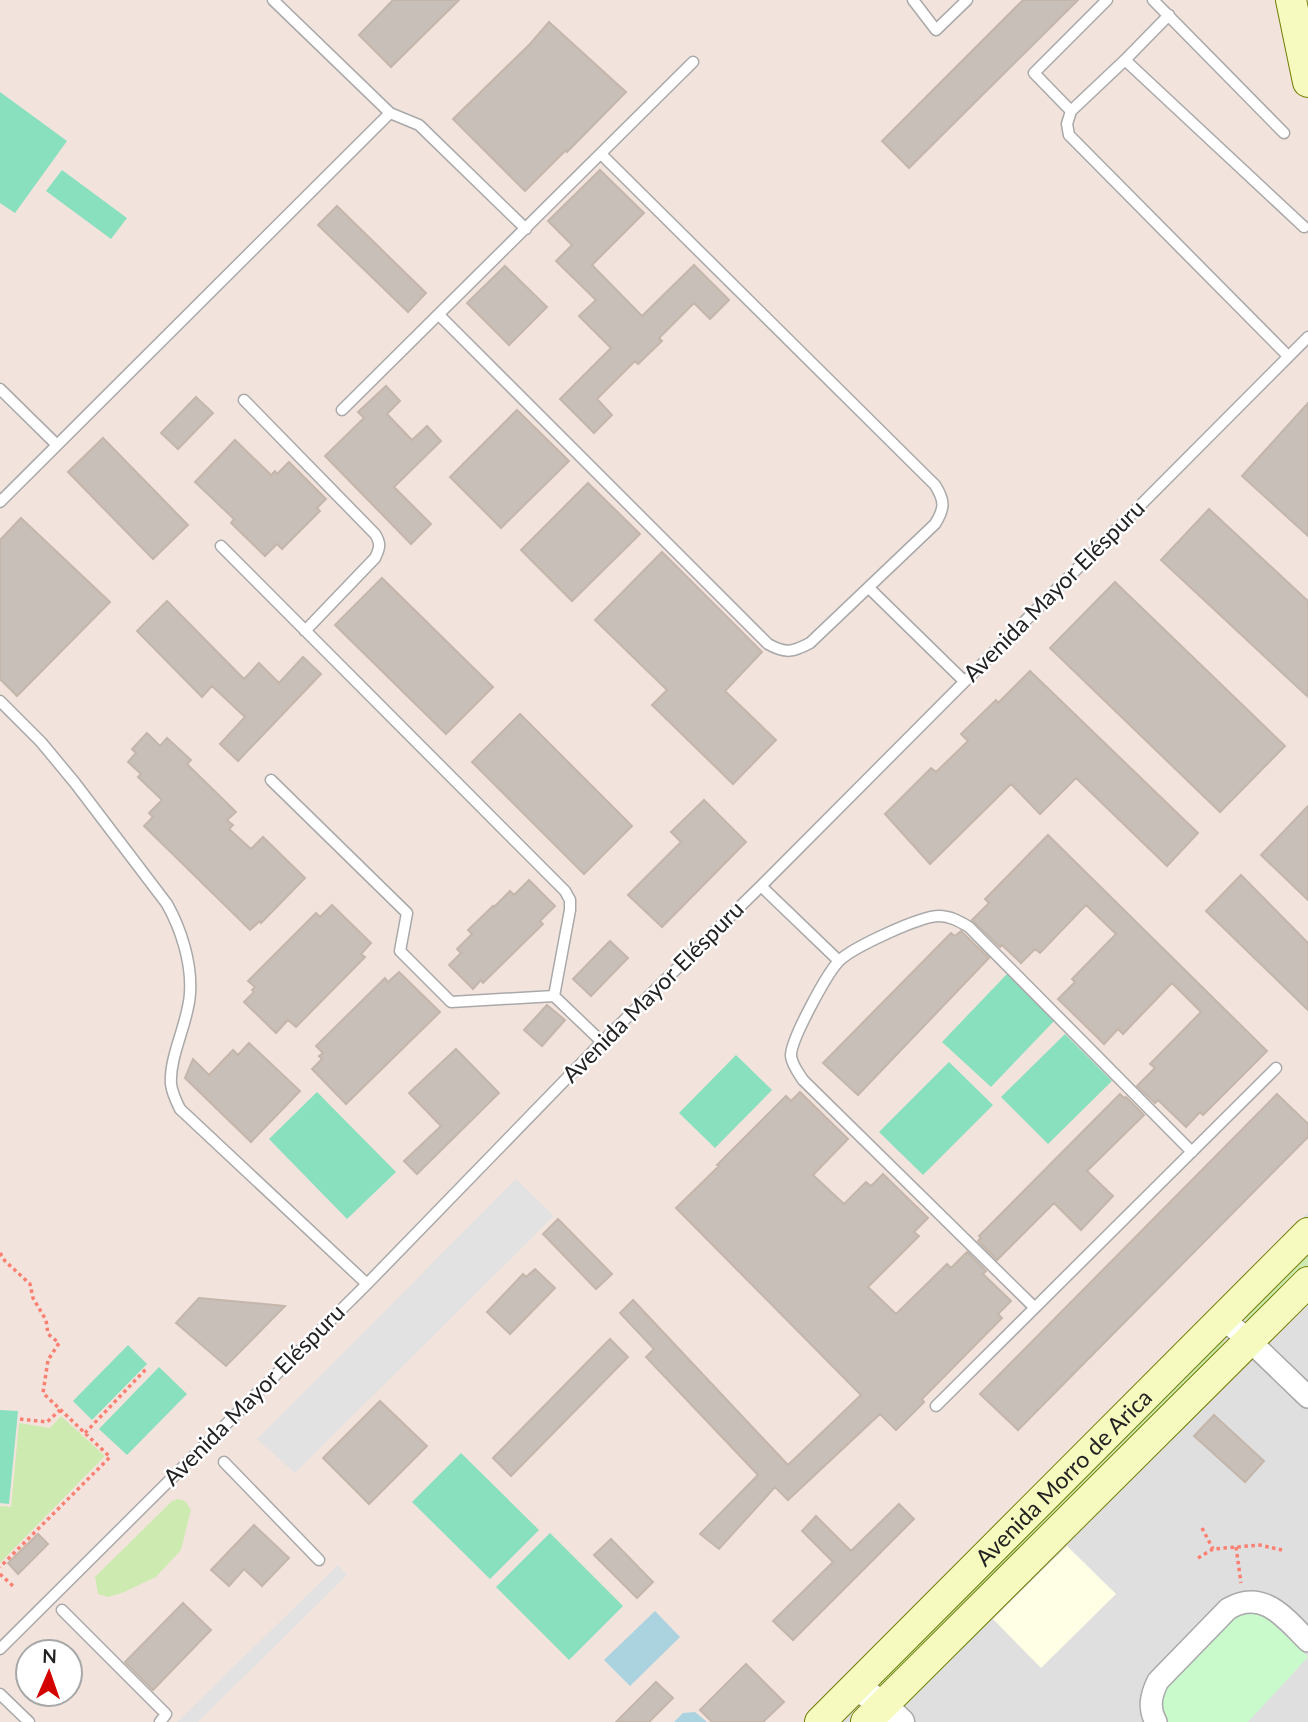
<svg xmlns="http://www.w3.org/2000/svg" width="1308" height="1722" font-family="Lato,sans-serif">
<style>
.residential{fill:#e0dfdf}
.education{fill:#ffffe5}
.military{fill:#f3e3dd;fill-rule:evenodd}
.grass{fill:#cdebb0}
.park{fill:#c8facc}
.pitch{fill:#88e0be}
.parking{fill:#e2e2e2}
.water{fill:#aad3df}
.building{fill:#c7bfb8;stroke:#c4b6ab;stroke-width:2}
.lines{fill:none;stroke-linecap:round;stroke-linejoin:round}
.service-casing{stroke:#a9a9a9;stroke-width:13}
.minor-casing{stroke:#a9a9a9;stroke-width:24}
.tertiary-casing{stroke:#a9a9a9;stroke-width:29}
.secondary-casing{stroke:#707d05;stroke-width:32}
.path{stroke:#fa8072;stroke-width:3.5;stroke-dasharray:3.5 3.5;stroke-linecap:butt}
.service{stroke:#fff;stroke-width:10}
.minor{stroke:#fff;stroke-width:21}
.tertiary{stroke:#fff;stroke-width:26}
.secondary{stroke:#f7fabf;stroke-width:30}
.labels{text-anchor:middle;stroke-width:5;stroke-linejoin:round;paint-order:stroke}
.street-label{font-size:23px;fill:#222;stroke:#fff}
</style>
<rect width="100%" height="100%" fill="#f2efe9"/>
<!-- residential -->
<path class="residential" d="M1308 1212V1722H807Z"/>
<!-- education -->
<path class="education" d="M1067 1546 1116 1594 1041 1668 993 1619Z"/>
<!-- military -->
<path class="military" d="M0 0H1308V1212L807 1722H0ZM28 1652H70V1694H28Z"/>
<!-- grass -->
<path class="grass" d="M1308 1245V1266L1250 1324 1240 1313Z
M1217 1335 1229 1346 883 1693 870 1682Z
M61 1416 105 1456 0 1563V1506L11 1507 19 1423 50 1428Z
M178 1499 185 1501 191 1510 181 1550 156 1577 122 1593 108 1597 98 1594 95 1577 172 1501Z"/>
<!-- park -->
<path class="park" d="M1245 1612 1265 1616 1308 1657 1248 1722H1167L1165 1720 1162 1703 1165 1688 1234 1618Z"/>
<!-- pitch -->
<path class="pitch" d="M0 92 67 141 15 213 0 203Z
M62 170 127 218 111 239 46 191Z
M1007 974 1056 1019 991 1087 942 1042Z
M1065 1034 1112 1081 1048 1144 1001 1097Z
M736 1055 772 1090 715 1148 679 1113Z
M949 1062 993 1105 923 1175 879 1132Z
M317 1092 396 1172 347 1219 269 1139Z
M128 1345 147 1364 92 1420 73 1401Z
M159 1367 187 1394 127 1455 99 1429Z
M0 1410 18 1411 9 1504 0 1503Z
M461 1453 539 1530 490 1579 412 1502Z
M550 1533 623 1606 569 1660 496 1587Z"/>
<!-- parking -->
<path class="parking" d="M516 1179 554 1216 295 1473 257 1439Z
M338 1565 347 1575 198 1722H177Z"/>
<!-- water -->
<path class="water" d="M655 1611 680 1637 630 1686 604 1660Z
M695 1712 707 1722H674L683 1713Z"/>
<!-- building -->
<path class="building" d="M393 0H459L391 67 359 35Z
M1023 0H1078L909 168 882 141Z
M549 22 626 92 567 152 566 150 525 191 453 119 530 44Z
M600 170 644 213 592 265 642 316 694 265 729 300 710 319 694 303 659 338 662 341 638 364 635 361 597 399 612 415 594 433 560 399 611 348 579 316 596 300 556 261 572 245 548 221Z
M337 206 426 293 408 312 318 225Z
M505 266 547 307 509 345 467 303Z
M386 386 400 401 387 414 412 440 427 426 441 441 394 487 431 524 411 544 325 456 364 418 358 412Z
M196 397 213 413 178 449 161 433Z
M1308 403V536L1242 476Z
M517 410 569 461 501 528 450 477Z
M103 438 188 525 153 559 68 472Z
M235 440 271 475 275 471 277 474 289 462 326 499 317 508 320 511 282 549 277 544 265 556 231 523 234 519 195 482Z
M588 483 640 534 572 601 521 550Z
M1209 509 1308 601V697L1161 560Z
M21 518 110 602 17 696 0 679V540Z
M662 552 762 652 725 691 776 740 733 784 652 705 667 690 595 620Z
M382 578 493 687 446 734 335 625Z
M1115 582 1285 746 1220 812 1050 648Z
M167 601 244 679 259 663 279 683 303 657 321 674 238 761 220 744 245 717 212 686 202 697 137 631Z
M1030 671 1198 833 1167 866 1076 778 1040 814 1011 784 930 864 885 814 931 768 936 772 968 741 961 734 996 700 998 703Z
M520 714 632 826 584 874 472 762Z
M147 733 160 746 167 738 191 760 187 764 236 812 227 820 233 825 229 829 251 849 263 837 305 878 261 923 260 921 250 930 144 826 153 817 149 813 162 800 138 777 141 774 128 762 136 753 132 749Z
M704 800 746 842 662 927 628 895 681 842 671 832Z
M1308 806V900L1261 855Z
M1048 835 1267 1051 1203 1115 1200 1112 1186 1127 1158 1100 1155 1103 1137 1086 1155 1068 1150 1064 1201 1012 1172 983 1123 1034 1118 1029 1104 1044 1058 999 1075 982 1072 979 1116 934 1086 905 1040 953 1035 949 1021 963 1002 945 1000 947 972 920 989 903 985 899Z
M1241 875 1308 943V1010L1206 911Z
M529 880 555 906 540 921 543 924 483 983 481 980 473 989 449 965 461 953 457 949 472 934 468 930 493 906 494 907 510 891 514 895Z
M332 905 371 943 361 954 365 957 296 1027 288 1020 276 1033 244 1002 254 992 252 990 255 987 248 981 316 913 320 917Z
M961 931 989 958 858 1095 823 1063 951 933 955 936Z
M610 941 628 958 591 996 573 979Z
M399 972 440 1012 346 1104 312 1069 322 1059 319 1056 323 1053 316 1046 385 978 388 982Z
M547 1005 565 1020 542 1046 524 1030Z
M249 1043 300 1091 251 1142 185 1078 193 1059 209 1075 233 1050 238 1055Z
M456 1049 499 1093 417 1174 404 1161 441 1126 409 1093Z
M800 1092 848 1139 813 1175 844 1204 866 1182 871 1186 883 1174 928 1218 914 1232 919 1236 868 1287 896 1314 947 1264 951 1268 967 1252 986 1271 983 1274 1011 1301 998 1314 1002 1318 922 1399 924 1402 896 1430 880 1414 788 1500 775 1487 719 1549 700 1534 758 1475 646 1357 654 1349 620 1313 633 1300 788 1465 861 1395 676 1208 719 1166 717 1165 786 1096 791 1101Z
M1120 1094 1124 1098 1126 1097 1144 1115 1087 1171 1113 1196 1081 1230 1054 1203 997 1260 978 1241 981 1238 979 1236Z
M1277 1094 1308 1124V1137L1018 1430 980 1394Z
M558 1219 612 1274 596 1289 543 1234Z
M535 1269 555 1288 510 1334 487 1312 523 1274 526 1277Z
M199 1298 285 1306 226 1366 176 1323Z
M610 1339 628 1357 511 1476 493 1458Z
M380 1401 427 1446 369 1504 323 1458Z
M1214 1415 1264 1461 1245 1482 1194 1436Z
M899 1504 914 1519 793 1640 773 1621 833 1562 802 1531 816 1516 851 1551Z
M254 1525 289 1558 262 1586 244 1569 229 1586 211 1570Z
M38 1534 48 1544 18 1574 8 1563Z
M611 1539 653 1582 637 1598 594 1555Z
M183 1603 211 1630 153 1690 125 1662Z
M746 1664 784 1702 763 1722H712L700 1710Z
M656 1682 673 1698 649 1722H616Z"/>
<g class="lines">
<!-- service casing -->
<g class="service-casing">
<path id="service" d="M273 0 390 113 419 125 526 229
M913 0 936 30 967 0
M1153 0 1284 133
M1169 15 1125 60 1071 111 1067 124 1069 135 1288 356
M1125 60 1304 227
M1071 111 1034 73 1107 0
M439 315 768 644C786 654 793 652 810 643L935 524C945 508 945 501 935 485L601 154
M0 389 57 445
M244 400 375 534C381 543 380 548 375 558L305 631
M342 410 693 62
M0 502 390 113
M221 546 565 891 570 900V910L554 996 602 1042
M869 588 964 681
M0 701 41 742 75 783 167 904C181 929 192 963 190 993 189 1021 169 1056 171 1084 172 1093 176 1101 180 1109L367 1284
M271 780 407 913 400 951 451 1002 554 996
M761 886 839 961
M1034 1307 803 1080C798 1072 792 1065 791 1056 790 1041 828 971 840 960 854 947 920 916 939 916 950 916 959 921 969 927L1192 1152
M936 1406 1276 1068
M224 1462 319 1560
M62 1610 166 1714 160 1722
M0 1649 367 1284 602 1042 761 886 1308 337
M0 1694 29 1722"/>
</g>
<!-- minor casing -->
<g class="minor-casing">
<path id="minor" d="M1223 1319 1250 1341 1308 1397
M1156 1722C1148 1708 1151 1695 1158 1681L1228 1609C1263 1588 1285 1618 1308 1641"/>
</g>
<!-- tertiary casing -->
<g class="tertiary-casing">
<path id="tertiary" d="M857 1687 883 1705 901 1722"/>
</g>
<!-- secondary casing -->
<g class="secondary-casing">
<g id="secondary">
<path d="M1291 0 1308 82"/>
<path id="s1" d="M820 1722 1308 1233"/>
<path d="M866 1722 1308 1282"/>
</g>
</g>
<!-- path -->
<path class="path" d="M0 1253 5 1261 30 1284 33 1298 46 1320 48 1334 59 1343 48 1360 43 1393 110 1457 0 1567
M20 1419 47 1422 60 1410
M85 1433 147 1368
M1202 1528 1213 1549
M1236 1547 1241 1583
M1198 1558 1213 1549 1260 1545 1282 1550
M0 1574 13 1586"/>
<!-- service -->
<use href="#service" class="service"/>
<!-- minor -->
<use href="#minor" class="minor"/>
<!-- tertiary -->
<use href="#tertiary" class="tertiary"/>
<!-- secondary -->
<use href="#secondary" class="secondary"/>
</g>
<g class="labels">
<!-- street labels -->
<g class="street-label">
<text transform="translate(1054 591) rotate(-45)" y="8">Avenida Mayor Eléspuru</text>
<text transform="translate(653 992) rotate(-45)" y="8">Avenida Mayor Eléspuru</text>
<text transform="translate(254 1395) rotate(-45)" y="8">Avenida Mayor Eléspuru</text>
<text dy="8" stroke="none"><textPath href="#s1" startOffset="345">Avenida Morro de Arica</textPath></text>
</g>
</g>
<!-- north arrow -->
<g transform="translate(49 1673) rotate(2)"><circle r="33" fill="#ffffff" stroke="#a7a7a7" stroke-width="2"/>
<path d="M0-5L12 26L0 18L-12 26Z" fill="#d40000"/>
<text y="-10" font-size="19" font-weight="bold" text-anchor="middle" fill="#222222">N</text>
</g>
</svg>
